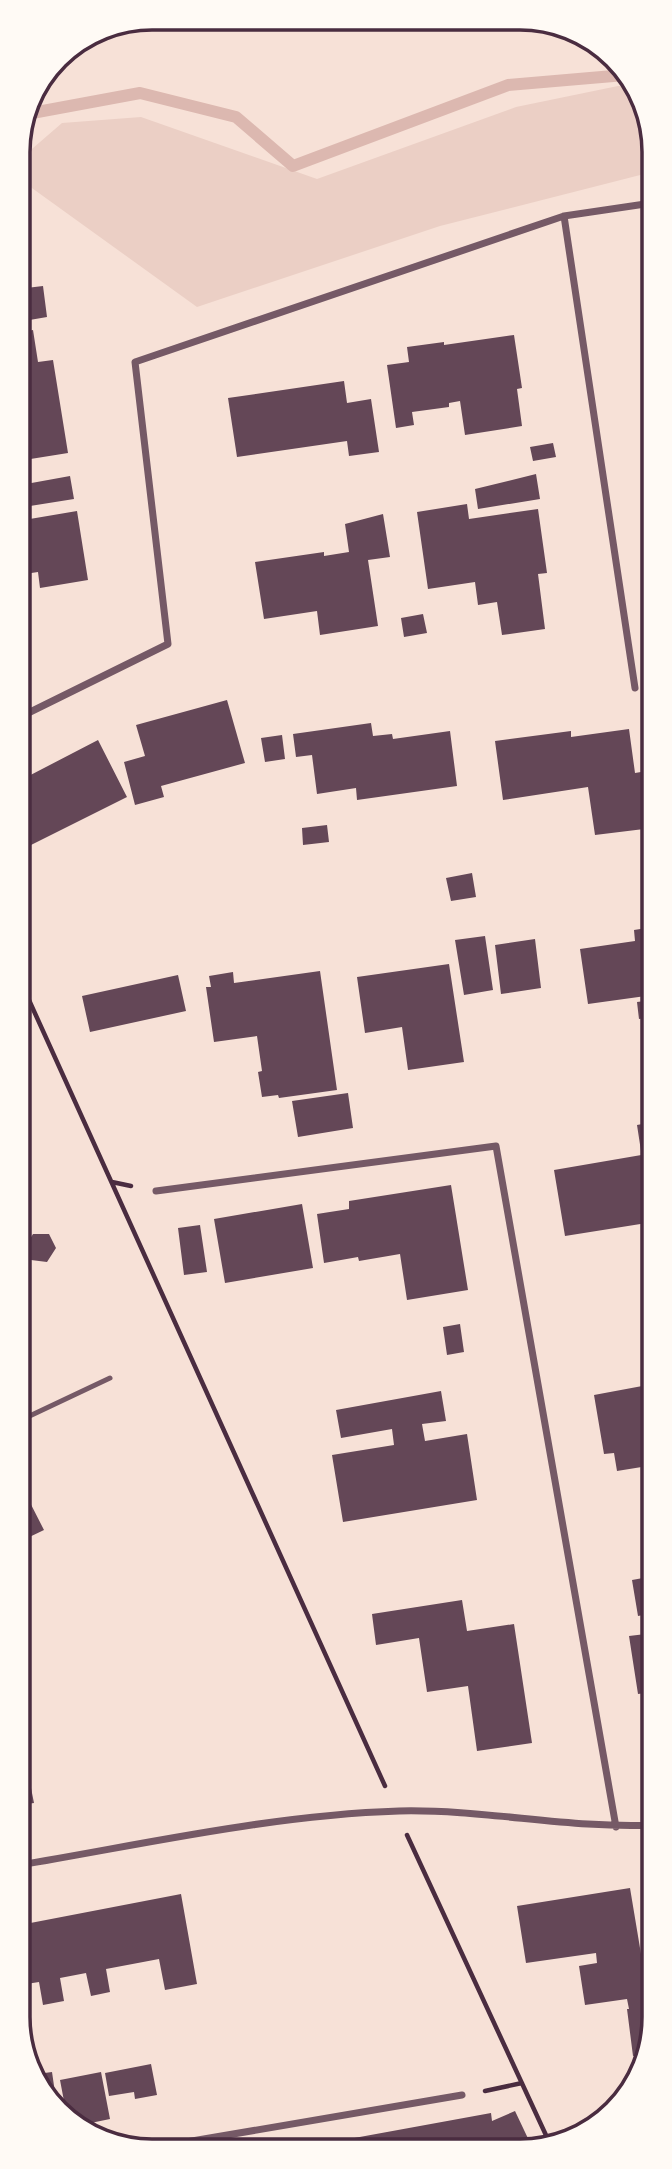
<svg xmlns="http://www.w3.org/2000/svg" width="672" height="2169" font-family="'DM Sans',sans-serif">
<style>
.green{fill:#ebcfc5}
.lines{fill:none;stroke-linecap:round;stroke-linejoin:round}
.stream{stroke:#dcb8b0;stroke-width:12}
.building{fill:#644757}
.path{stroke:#4a2c40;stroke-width:4.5}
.service{stroke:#755966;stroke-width:5}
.minor{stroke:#755966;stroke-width:7}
.rim{fill:none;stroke:#4a2c40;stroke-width:3.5}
</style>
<rect width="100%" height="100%" fill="#f7e1d7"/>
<!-- green -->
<path class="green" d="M618 86H631L652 126V172L440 226 197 307 18 178V161L62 123 141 117 317 179 516 107Z"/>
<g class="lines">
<!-- stream -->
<path class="stream" d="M32 113 140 93 236 117 293 166 508 85 625 75"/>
</g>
<!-- building -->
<path class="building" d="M43 286 47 317 18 322V289Z
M33 330 38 362 53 360 68 453 18 461V333Z
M514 335 522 388 517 389 522 426 465 435 460 401 449 403V407L412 412 414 425 396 428 387 365 409 362 407 347 444 342V345Z
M344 381 347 403 371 399 379 452 349 456 347 441 237 457 228 398Z
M553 443 556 457 533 461 530 447Z
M536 474 540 499 478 509 475 489Z
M70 476 74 499 30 506 26 484Z
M467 504 469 519 538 509 547 573 538 574 545 629 502 635 497 602 478 605 475 582 428 589 417 512Z
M77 511 88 580 40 588 38 572 18 575V521Z
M383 514 390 557 368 560 378 626 320 635 317 611 264 619 255 562 324 552V556L349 552 345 524Z
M423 614 427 633 404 637 401 618Z
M227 700 245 763 161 786 164 797 135 805 124 762 145 756 136 725Z
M371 723 373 736 392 734 393 739 450 731 457 786 357 800 356 788 317 794 312 755 296 757 293 734Z
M629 729 635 773 653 770V823L644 824V829L595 835 588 787 503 800 495 741 571 731V737Z
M282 735 285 759 265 762 261 738Z
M98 740 127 797 21 850 19 845V781Z
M327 825 329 842 303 845 302 828Z
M472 873 476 897 451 901 446 878Z
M653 927V995L588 1004 580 949 635 941 634 930Z
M485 936 493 990 464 995 455 940Z
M535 939 541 988 501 994 495 945Z
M449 964 464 1062 408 1070 402 1027 365 1033 357 977Z
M320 971 337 1090 279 1098 278 1095 262 1097 258 1072 262 1071 257 1036 214 1042 206 987H211L209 976 233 972 234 983Z
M178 975 186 1011 90 1032 82 996Z
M653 1000V1017L639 1019 637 1002Z
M348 1093 353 1128 298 1137 292 1101Z
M653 1122V1149L641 1151 637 1125Z
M653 1153V1222L565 1236 554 1170Z
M451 1185 468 1290 407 1300 400 1254 359 1261 358 1257 324 1263 317 1214 349 1209V1201Z
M302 1204 313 1268 225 1283 214 1219Z
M200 1225 207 1272 184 1275 178 1228Z
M33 1234H49L56 1248 47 1262 31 1260 25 1247Z
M460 1324 464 1352 447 1355 443 1327Z
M653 1350V1372H652L648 1351Z
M653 1384 654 1465 617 1471 614 1453 604 1454 594 1395Z
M441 1391 446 1421 422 1424 425 1441 467 1434 477 1500 343 1522 332 1455 394 1445 392 1429 341 1438 336 1410Z
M19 1481 44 1530 19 1542Z
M654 1576V1613L638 1616 632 1580Z
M462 1600 467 1631 514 1624 532 1743 477 1751 468 1686 427 1692 419 1638 376 1645 372 1614Z
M654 1633V1692L638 1694 629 1636Z
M20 1639 24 1656 20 1657Z
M20 1733 34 1803 20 1805Z
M630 1888 648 1996 643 1997 645 2007 654 2005V2025L642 2055 633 2056 627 2009H629L627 1999 585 2005 579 1966 597 1963 596 1953 526 1963 517 1906Z
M181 1894 197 1984 165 1990 159 1959 106 1969 110 1992 91 1996 86 1973 60 1978 64 2001 43 2005 39 1982 20 1985V1925Z
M151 2064 157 2095 135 2099 134 2092 109 2096 105 2073Z
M52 2072 58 2113 37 2074Z
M101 2072 110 2119 81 2125 67 2117 60 2080Z
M515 2111 533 2149H294L491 2113 492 2121Z"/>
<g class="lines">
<!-- path -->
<path class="path" d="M19 978 385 1786
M112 1182 131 1186
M407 1835 551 2146
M485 2091 522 2083"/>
<!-- service -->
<path class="service" d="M19 1421 110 1378"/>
<!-- minor -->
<path class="minor" d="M564 216 635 688
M18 718 168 644 135 362 564 216 652 203
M156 1191 496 1146 616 1827
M20 1865C145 1844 272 1815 399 1811 485 1809 569 1829 654 1825
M145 2149 462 2095"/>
</g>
<!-- crop -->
<path d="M0 0H672V2169H0ZM152 30H520A122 122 0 0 1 642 152V2017A122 122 0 0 1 520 2139H152A122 122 0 0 1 30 2017V152A122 122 0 0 1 152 30Z" fill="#fffaf5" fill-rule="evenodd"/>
<path class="rim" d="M152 30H520A122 122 0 0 1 642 152V2017A122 122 0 0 1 520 2139H152A122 122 0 0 1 30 2017V152A122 122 0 0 1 152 30Z"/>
</svg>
